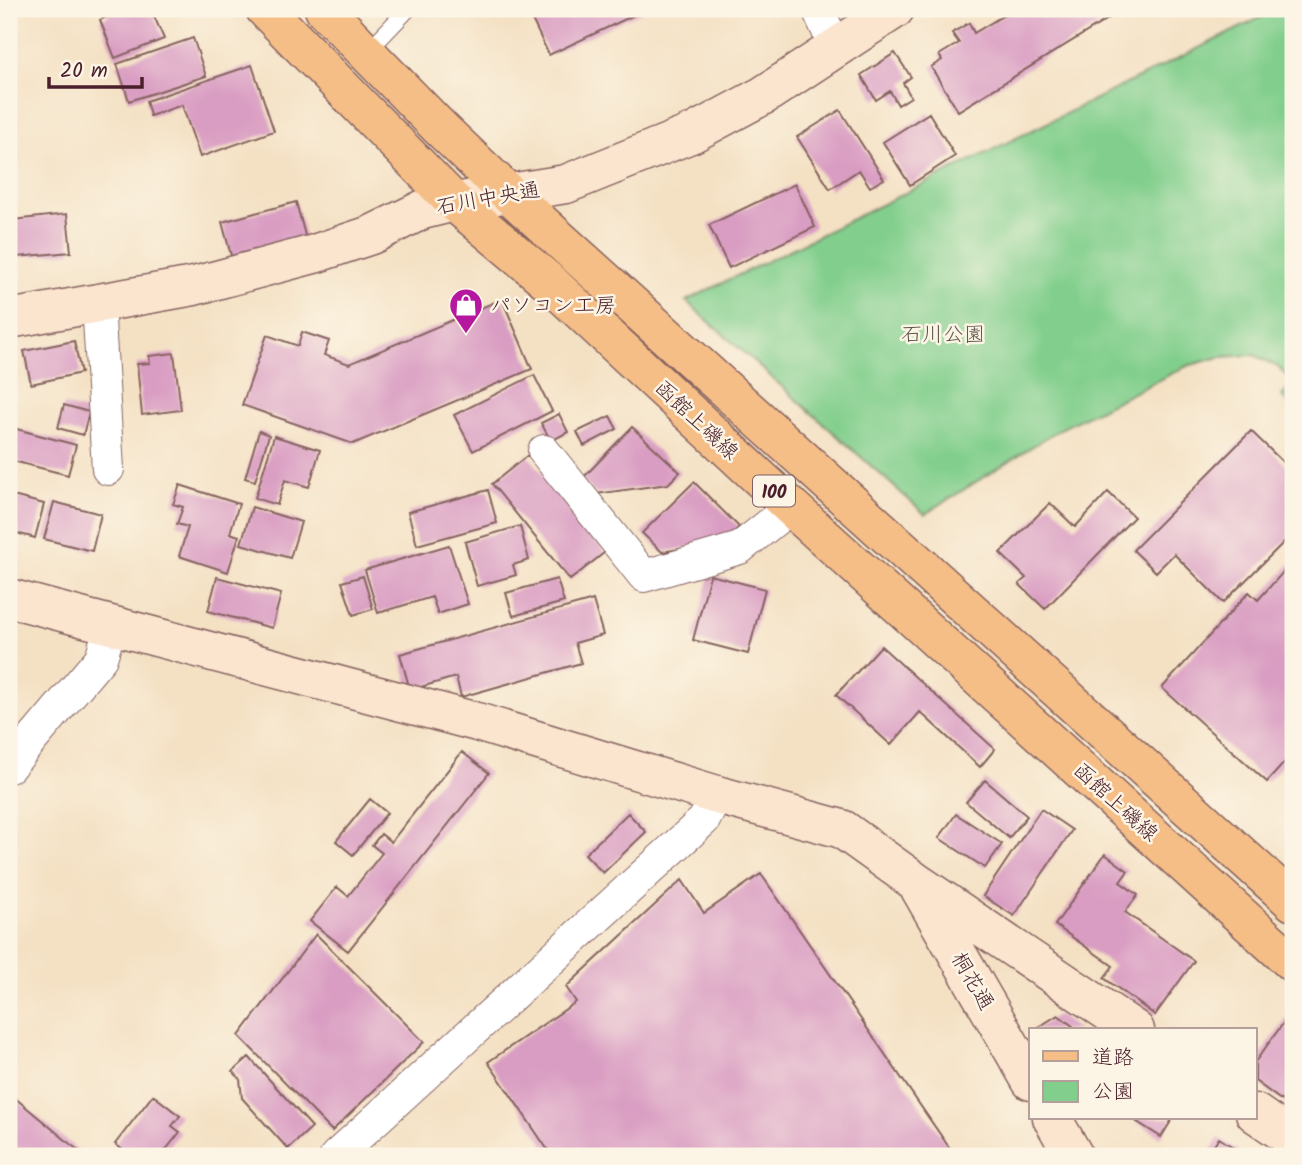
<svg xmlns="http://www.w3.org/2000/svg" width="1302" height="1165" font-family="Kalam,'Klee One',sans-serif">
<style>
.green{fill:#82cf8d;stroke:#66775c;stroke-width:2}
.building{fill:#d99cc2}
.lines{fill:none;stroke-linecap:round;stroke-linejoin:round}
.lane-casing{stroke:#866361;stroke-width:18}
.street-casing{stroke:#866361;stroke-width:34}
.secondary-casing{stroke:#866361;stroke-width:41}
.primary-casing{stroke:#866361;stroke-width:41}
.lane{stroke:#fff;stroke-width:16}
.street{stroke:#fff;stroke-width:32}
.secondary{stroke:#fbe5cf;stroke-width:38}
.primary{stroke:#f6be87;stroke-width:38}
.labels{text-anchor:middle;stroke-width:5;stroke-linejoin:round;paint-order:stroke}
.shield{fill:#fcf5e5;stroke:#7f5f63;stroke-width:2}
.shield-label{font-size:19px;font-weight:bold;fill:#4a1f2b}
.street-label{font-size:21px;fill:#4a1f2b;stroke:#fcf5e5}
.poi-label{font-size:21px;fill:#4a1f2b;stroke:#fcf5e5;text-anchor:start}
.park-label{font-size:21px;fill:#5b5448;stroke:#fcf5e5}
</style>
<rect width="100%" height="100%" fill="#fcf5e5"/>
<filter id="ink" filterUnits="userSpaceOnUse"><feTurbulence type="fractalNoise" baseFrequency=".0143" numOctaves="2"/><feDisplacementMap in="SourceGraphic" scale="14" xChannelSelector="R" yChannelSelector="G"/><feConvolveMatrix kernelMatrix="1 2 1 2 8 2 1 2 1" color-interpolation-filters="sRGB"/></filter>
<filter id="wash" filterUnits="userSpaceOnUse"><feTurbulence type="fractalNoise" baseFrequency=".00686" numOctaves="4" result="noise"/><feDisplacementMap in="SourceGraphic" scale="28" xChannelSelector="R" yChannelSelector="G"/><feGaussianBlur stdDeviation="1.57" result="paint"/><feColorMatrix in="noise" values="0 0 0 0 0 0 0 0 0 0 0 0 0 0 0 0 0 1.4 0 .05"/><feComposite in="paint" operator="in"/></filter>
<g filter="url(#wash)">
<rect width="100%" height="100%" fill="#f4e1c4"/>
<!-- green -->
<path class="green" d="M1278 9H1293V408L1282 396 1293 383 1278 367 1254 355 1220 357 1187 366 1060 429 925 514 686 301Z"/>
<g id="blocks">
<!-- building -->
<path class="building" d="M105 9H151L164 39 115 58 100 20 108 16Z
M527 9H647L549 55Z
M1014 9H1124L958 111 931 67 942 60 939 55 959 43 952 33 969 23 974 33Z
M193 38 206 76 129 101 117 64Z
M895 53 911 77 903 83 911 97 898 105 890 91 876 100 861 75Z
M252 65 274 131 200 157 182 105 150 116 146 101Z
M840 110 884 179 870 187 859 170 830 189 797 137Z
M929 113 955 156 910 185 883 142Z
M795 184 815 227 729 268 709 225Z
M296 202 306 239 232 259 222 222Z
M67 214 71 252 17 257 13 220Z
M502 299 532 369 353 444 242 405 267 335 298 346 302 332 329 341 324 355 349 364Z
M74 341 81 373 31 384 24 351Z
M174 353 181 410 142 415 137 364 150 363 149 356Z
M534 375 552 411 473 451 454 415Z
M64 405 89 412 83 435 58 428Z
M559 414 568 432 551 441 541 423Z
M610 416 617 429 584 446 577 432Z
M9 427 76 445 68 475 9 460Z
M632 427 680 472 668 484 596 494 581 480Z
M259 431 269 435 255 481 245 478Z
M1251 431 1293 472V533L1223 603 1174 554 1156 572 1133 550Z
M274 436 320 450 309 487 285 480 277 505 255 498Z
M528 455 605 552 570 580 492 484Z
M694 482 739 527 725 541 662 552 642 533Z
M180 485 239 504 230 533 239 536 228 572 179 556 188 527 177 524 183 507 173 504Z
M488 490 497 523 417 545 408 512Z
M1108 492 1134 517 1045 609 1019 584 1026 578 1000 553 1050 503 1075 527Z
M9 495 44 504 35 538 9 531Z
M54 502 101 514 92 551 44 539Z
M252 507 301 522 290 558 241 544Z
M520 526 529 560 513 565 516 575 477 586 465 542Z
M449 545 468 604 438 614 432 597 378 613 365 570Z
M1293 561V753L1267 782 1162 688 1249 592 1258 600Z
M710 575 765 589 748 654 693 640Z
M363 576 373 609 353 615 342 582Z
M217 577 281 594 272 628 208 611Z
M557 579 564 602 513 616 506 593Z
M593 600 603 635 575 643 581 663 461 697 456 677 410 690 400 654Z
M881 646 995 749 980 767 920 712 891 745 836 695Z
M462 752 489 773 348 951 310 921 337 887 348 896 382 853 372 845 381 834 391 842Z
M985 780 1027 816 1009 838 966 802Z
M370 799 387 813 353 855 336 841Z
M1041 809 1072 830 1014 916 983 896Z
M628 813 646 832 603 873 585 854Z
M956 814 1002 844 985 868 939 838Z
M1105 854 1128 871 1120 882 1138 895 1125 912 1194 961 1155 1015 1104 978 1113 966 1055 925Z
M761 874 955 1156H552L488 1062 576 1002 566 987 682 880 704 913Z
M316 934 424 1042 332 1131 239 1036Z
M1058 1015 1078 1030H1034Z
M1287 1018 1293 1022V1109L1255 1081V1062Z
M249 1057 312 1127 288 1149 242 1098 240 1079 233 1071Z
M9 1093 85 1156H9Z
M153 1095 180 1116 172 1126 180 1132 161 1156H131L115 1144Z
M1131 1118H1173L1161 1137Z
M1219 1138 1247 1156H1207Z"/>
</g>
</g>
<g filter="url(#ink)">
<use href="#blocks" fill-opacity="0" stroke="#866361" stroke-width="2"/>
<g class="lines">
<!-- lane casing -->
<g class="lane-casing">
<path id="lane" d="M366 53 408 9"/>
</g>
<!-- street casing -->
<g class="street-casing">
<path id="street" d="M818 9 836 49
M98 303 108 469
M544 451 644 576 740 548 791 507
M9 767 101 658 111 625
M336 1156 704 820 717 795"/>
</g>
<!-- secondary casing -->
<g class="secondary-casing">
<path id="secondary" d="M9 319 194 286 314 254 371 235 422 210 454 202 566 184 693 133 764 95 895 9
M9 598 477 722 717 795 842 829 916 882 1135 1030
M920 889 1031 1081
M1255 1113 1293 1139
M1052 1118 1074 1156"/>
</g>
<!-- primary casing -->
<g class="primary-casing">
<path id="primary" d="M265 9 454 202 548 281 791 507 1293 963
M324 9 439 127 508 193 1293 902"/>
</g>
<!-- lane -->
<use href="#lane" class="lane"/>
<!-- street -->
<use href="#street" class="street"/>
<!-- secondary -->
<use href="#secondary" class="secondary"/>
<!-- primary -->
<use href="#primary" class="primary"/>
</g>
</g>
<!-- icons -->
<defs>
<g id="shop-pin" transform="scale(1.75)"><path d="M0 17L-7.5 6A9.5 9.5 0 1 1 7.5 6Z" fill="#b5179e" stroke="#fcf5e5"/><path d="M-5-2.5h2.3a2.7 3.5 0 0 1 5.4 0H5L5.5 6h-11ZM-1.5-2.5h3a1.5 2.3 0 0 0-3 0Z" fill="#fff"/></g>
</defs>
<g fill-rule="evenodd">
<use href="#shop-pin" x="466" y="305"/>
</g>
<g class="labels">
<!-- shield labels -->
<rect class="shield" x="753" y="475.5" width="42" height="31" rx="5"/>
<g class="shield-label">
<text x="774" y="498">100</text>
</g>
<!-- street labels -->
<g class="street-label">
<text transform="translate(488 198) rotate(-10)" y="7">石川中央通</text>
<text transform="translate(697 420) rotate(43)" y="7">函館上磯線</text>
<text transform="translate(1116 802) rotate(42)" y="7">函館上磯線</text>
<text transform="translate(973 981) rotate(60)" y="7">桐花通</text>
</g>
<!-- poi labels -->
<g class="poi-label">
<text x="490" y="312">パソコン工房</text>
</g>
<!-- park labels -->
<g class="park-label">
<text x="943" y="341">石川公園</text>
</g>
</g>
<!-- margin -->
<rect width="1302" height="1165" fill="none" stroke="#fcf5e5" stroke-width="35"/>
<!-- legend -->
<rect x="1029" y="1028" width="228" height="91" fill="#fcf5e5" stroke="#b59f9b" stroke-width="2"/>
<rect x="1043" y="1051" width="35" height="10" fill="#f6be87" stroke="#b59f9b" stroke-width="2"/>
<text x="1092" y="1064" font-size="21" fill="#4a1f2b">道路</text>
<rect x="1043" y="1081" width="35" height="21" fill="#82cf8d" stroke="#b59f9b" stroke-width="2"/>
<text x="1092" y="1098" font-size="21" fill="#4a1f2b">公園</text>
<!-- scale -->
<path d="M49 77v10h93v-10" fill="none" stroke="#4a1f2b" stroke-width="3.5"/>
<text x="60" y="77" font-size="21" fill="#4a1f2b" stroke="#fcf5e5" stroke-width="5" paint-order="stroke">20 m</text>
</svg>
